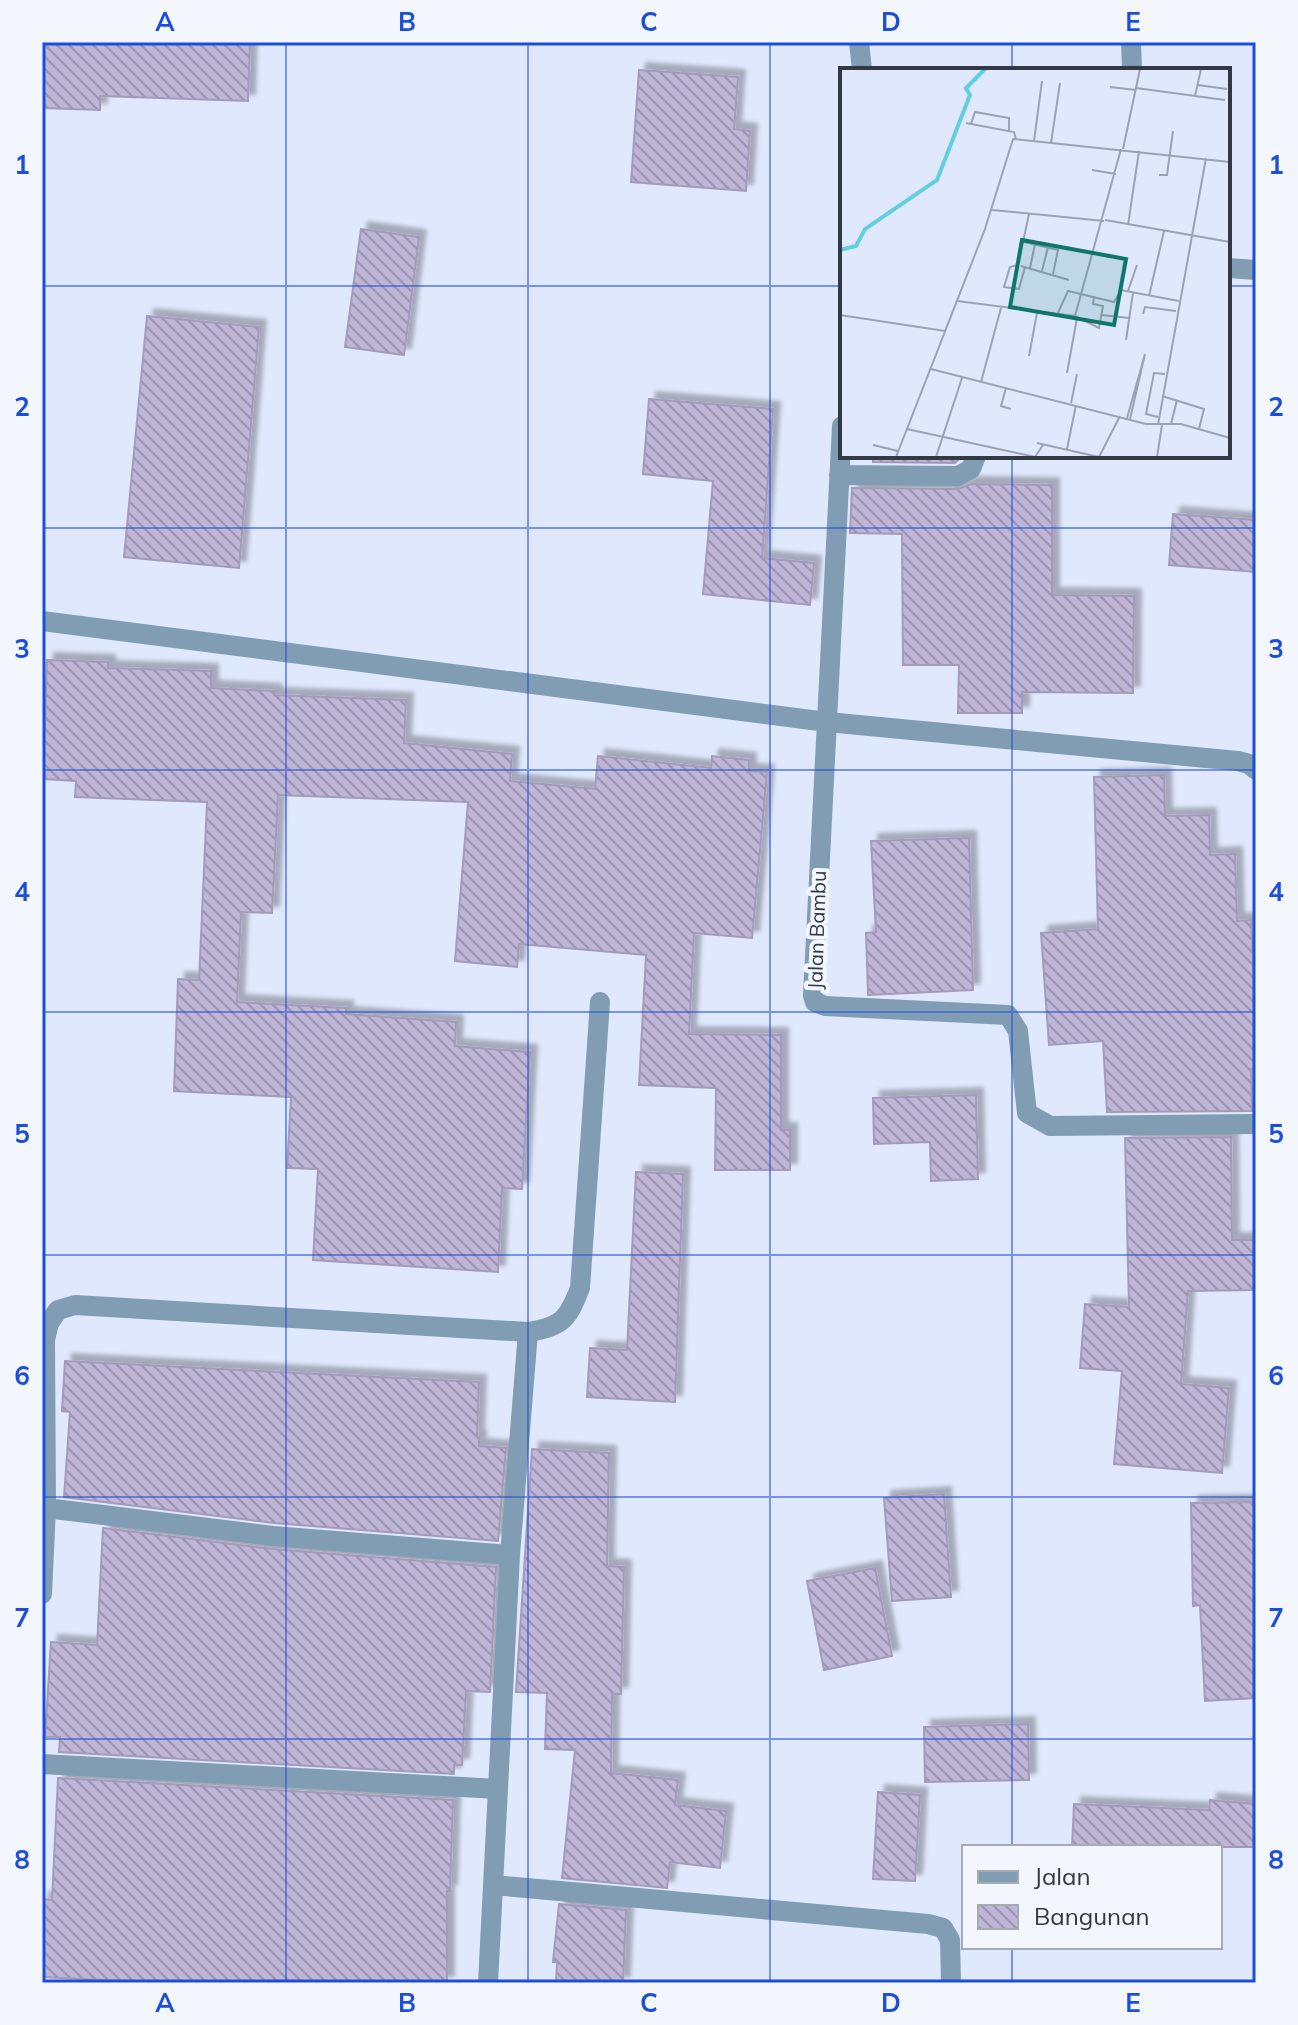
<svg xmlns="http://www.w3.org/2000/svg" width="1298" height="2025" font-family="Mulish,sans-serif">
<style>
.building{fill:url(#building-back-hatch);stroke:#a49bbc;stroke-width:2;filter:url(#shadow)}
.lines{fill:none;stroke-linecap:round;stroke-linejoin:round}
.minor{stroke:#809db3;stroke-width:20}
.grid{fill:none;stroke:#1d4ed8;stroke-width:2;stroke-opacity:0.55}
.labels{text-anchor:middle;stroke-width:8;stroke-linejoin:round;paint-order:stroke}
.street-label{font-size:20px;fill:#333845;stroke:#f3f6fc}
.inset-river{fill:none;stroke:#64cee1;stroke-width:4}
.inset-road{fill:none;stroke:#9ba2b3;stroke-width:2}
.view{fill:#0f766e;fill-opacity:0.15;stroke:#0f766e;stroke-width:4}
.inset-edge{fill:none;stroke:#333845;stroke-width:4}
.neatline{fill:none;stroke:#1d4ed8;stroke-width:3}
.grid-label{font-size:26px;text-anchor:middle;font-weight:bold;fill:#1d4ed8}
</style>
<defs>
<pattern id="building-back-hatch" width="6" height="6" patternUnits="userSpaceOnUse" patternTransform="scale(2)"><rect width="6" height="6" fill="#beb5d7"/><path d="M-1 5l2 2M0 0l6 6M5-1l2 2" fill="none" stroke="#9b94b0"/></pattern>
<filter id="shadow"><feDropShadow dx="7" dy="-7" stdDeviation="2" flood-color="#0004"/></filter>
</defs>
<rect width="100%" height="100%" fill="#e0e8fd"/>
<!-- building -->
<path class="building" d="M42 42H250L248 101 100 96V110L42 108Z
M639 70 738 77 734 129 750 131 746 191 631 182Z
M361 229 419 237 404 355 345 347Z
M147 316 259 327 239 568 124 557Z
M649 399 773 409 762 558 814 563 810 605 703 594 713 481 643 474Z
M873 456H962L955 463 873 462Z
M971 484 1052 485V595L1134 596 1133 693 1022 692V713H958L959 665H903L902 534 850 533 852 488 958 489Z
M1173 514 1256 520V572L1169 565Z
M47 660 108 662V668L211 671V688L274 691V695L406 700 404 743 512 754 510 781 595 789 598 756 711 768 712 756 749 760V771L767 772 752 938 694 933 689 1034 781 1035V1130H790V1170H715L716 1088 639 1085 646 955 519 944 517 967 455 961 468 802 278 795 272 913 241 912 237 1002 346 1008V1014L456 1022 455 1046 530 1052 522 1189 502 1188 498 1272 313 1260 318 1169 287 1168 291 1097 174 1091 178 979 199 980 207 802 75 797 76 781 43 779Z
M1164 775 1165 816 1209 815 1210 855 1235 854 1237 921 1251 920 1256 1015V1069H1251L1252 1111 1107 1112 1103 1041 1049 1045 1041 933 1098 929 1094 777Z
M969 838 973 990 868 995 866 933 876 932 871 841Z
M976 1095 978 1179 931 1181 930 1142 874 1144 873 1098Z
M1231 1137 1232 1240H1256V1290L1188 1291 1181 1384 1229 1388 1222 1473 1114 1464 1122 1371 1080 1368 1085 1304 1129 1307 1125 1138Z
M636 1172 683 1174 675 1402 587 1397 590 1348 627 1350Z
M65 1361 479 1382 477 1437H479V1446L506 1448 498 1541 274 1523 64 1497 70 1412 62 1411Z
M532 1449 609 1453 607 1566 624 1567 621 1694H612L611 1773 678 1780 675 1805 726 1811 720 1868 670 1862 667 1888 562 1878 575 1750 545 1749 547 1693 516 1692Z
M944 1494 951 1597 892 1601 884 1498Z
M1256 1502V1698L1205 1701 1200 1605 1193 1606 1191 1503Z
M103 1528 272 1549 496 1567 490 1692 466 1691 462 1765H454V1774L59 1752 60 1737H45L51 1642 97 1645Z
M875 1568 892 1656 824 1670 807 1581Z
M1028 1724 1029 1780 925 1782 924 1727Z
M58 1778 453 1800 450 1891H447V1983H165L42 1977V1899L52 1900Z
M878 1792 920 1795 915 1881 873 1879Z
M1210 1800 1256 1804V1847H1072L1074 1804 1209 1810Z
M559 1904 626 1910 623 1983H556L557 1962H553Z"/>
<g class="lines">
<!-- minor -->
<path class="minor" d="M859 42 862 70
M1131 42 1132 70
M1228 268 1256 270
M842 426 813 996 815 1002 825 1006 1008 1015 1018 1031 1027 1113 1050 1126 1256 1124
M839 475 958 476 971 469 976 456
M42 621 827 722 1238 761 1249 764 1256 770
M46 1508 273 1536 510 1555
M42 1594 46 1508 45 1340 49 1323 58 1310 75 1305 528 1332C562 1327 568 1319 580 1288L600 1002
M42 1764 498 1789
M493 1885 928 1924 943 1928 950 1940 951 1983
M488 1983 510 1555 528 1332"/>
</g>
<!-- grid -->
<path class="grid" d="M286 42V1983M528 42V1983M770 42V1983M1012 42V70M42 286H842M1228 286H1256M1012 456V1847M42 528H1256M42 770H1256M42 1012H1256M42 1255H1256M42 1497H1256M42 1739H1256M1012 1947V1983"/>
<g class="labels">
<!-- street labels -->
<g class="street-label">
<text transform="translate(817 930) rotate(-88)" y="7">Jalan Bambu</text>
</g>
</g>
<!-- overview -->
<g transform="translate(840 68)">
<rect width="390" height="390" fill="#e0e8fd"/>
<path class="inset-river" d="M0 182 16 178 25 161 97 112 130 27 126 20 145 1"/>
<path class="inset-road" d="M358 17 387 21M270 19 296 22M296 20 355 28 361 1M355 28 385 32M126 55 174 64 176 71M131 56 135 44 169 50V63M194 73 202 13M211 75 220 15M283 81 300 1M252 102 276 106M319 107H327L333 63M152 142 264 153M265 152 390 174M288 157 299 83M184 174 218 182 213 206M181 198 229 212M185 199 179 221 164 219 170 199 178 197 189 146M190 200 195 176M202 203 208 179M288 223 297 197M309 228 324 163M117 233 235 248 281 81M303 246 305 239 336 243M0 247 105 263M217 247 228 223 274 234 281 222 339 233M262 247 289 250M235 248 259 260 263 238 253 236 254 229M286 272 293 225M189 288 197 245M91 301 306 356H341L390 370M227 305 237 250M141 314 161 240M166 320 161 338 171 341M322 328 364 341 359 361M231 335 237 306M318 349 306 346 314 305 325 306M287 350 305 286 290 351M331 356 337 332M318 357 366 90M67 361 195 389 203 377M197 375 259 389M33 377 58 383M227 381 236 337M56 389 145 161 173 71 390 94M96 389 122 310M259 389 280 348M317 389 322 357"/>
<path class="view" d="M182 172 286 191 274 257 170 239Z"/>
<rect width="390" height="390" class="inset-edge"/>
</g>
<!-- border -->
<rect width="1298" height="2025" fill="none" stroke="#f3f6fc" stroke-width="88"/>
<!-- legend -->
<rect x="962" y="1845" width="260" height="104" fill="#f3f6fc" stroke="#a6aab3" stroke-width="2"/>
<rect x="978" y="1871" width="40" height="12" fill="#809db3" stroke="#a6aab3" stroke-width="2"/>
<text x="1034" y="1885" font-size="24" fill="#333845">Jalan</text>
<rect x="978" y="1905" width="40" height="24" fill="url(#building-back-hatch)" stroke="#a6aab3" stroke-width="2"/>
<text x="1034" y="1925" font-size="24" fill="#333845">Bangunan</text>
<rect x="44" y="44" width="1210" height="1937" class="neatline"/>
<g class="grid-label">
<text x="165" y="31">A</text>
<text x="407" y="31">B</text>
<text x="649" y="31">C</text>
<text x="891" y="31">D</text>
<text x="1133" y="31">E</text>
<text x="22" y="174">1</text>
<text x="1276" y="174">1</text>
<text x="22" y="416">2</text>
<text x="1276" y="416">2</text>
<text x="22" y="658">3</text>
<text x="1276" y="658">3</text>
<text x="22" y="901">4</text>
<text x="1276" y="901">4</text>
<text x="22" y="1143">5</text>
<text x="1276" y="1143">5</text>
<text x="22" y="1385">6</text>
<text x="1276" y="1385">6</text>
<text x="22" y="1627">7</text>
<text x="1276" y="1627">7</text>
<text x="22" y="1869">8</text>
<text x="1276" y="1869">8</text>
<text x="165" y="2012">A</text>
<text x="407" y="2012">B</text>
<text x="649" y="2012">C</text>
<text x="891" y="2012">D</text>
<text x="1133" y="2012">E</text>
</g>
</svg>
